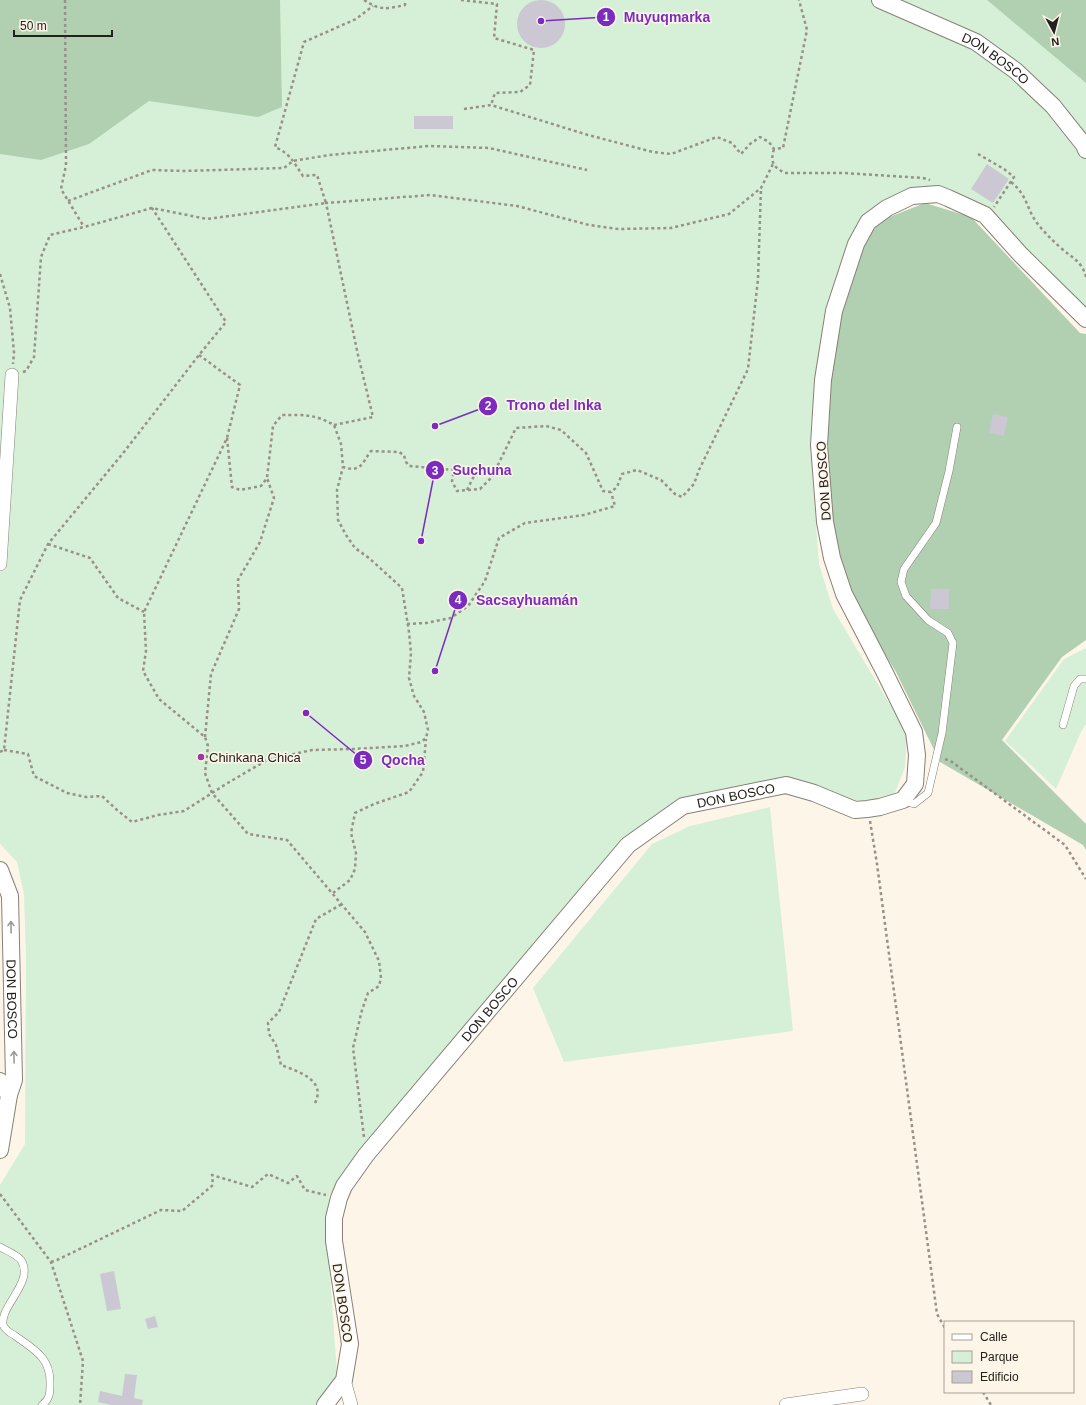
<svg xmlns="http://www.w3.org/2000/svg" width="1086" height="1405" font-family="Arial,sans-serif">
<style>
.green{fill:#d5f0d7}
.forest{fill:#b0d0b1}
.building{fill:#cbc7d3}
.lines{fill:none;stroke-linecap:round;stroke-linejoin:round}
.service-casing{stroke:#878075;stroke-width:8}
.minor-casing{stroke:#878075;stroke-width:14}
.tertiary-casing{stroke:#878075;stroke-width:18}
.path{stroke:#989189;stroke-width:2.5;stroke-dasharray:3 3;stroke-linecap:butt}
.service{stroke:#fff;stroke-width:7}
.minor{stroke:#fff;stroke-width:13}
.tertiary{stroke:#fff;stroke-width:16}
.oneway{stroke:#9c9b99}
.poi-dot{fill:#9f379b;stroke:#fef5e9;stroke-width:1.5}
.labels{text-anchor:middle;stroke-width:3;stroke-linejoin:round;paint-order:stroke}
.street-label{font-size:13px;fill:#24211c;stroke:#fef5e9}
.poi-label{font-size:13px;fill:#24211c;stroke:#fef5e9;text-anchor:start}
.leader{fill:none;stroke:#7b2cbf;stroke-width:1.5}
.callout-dot{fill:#7b2cbf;stroke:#fef5e9;stroke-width:1.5}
.mark-label{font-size:12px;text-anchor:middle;font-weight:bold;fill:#fff}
.callout-label{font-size:14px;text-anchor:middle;font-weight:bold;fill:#7b2cbf;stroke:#fef5e9;stroke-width:3;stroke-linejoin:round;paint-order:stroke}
</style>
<rect width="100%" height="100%" fill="#fef5e9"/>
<!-- green -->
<path class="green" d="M0 0H1086V132L1076 140 1086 158V310L981 207 924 188 867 213 822 328 810 445 819 564 833 609 907 733 905 767 893 798 828 802 763 787 683 804 627 844 353 1162 330 1194 327 1232 337 1374 317 1405H0V1185L25 1144 26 956 24 895 17 862 0 844Z
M1086 648V724L1081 732 1056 789 1005 741 1064 659Z
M770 807 793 1031 564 1062 533 988 652 844 690 826Z"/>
<!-- forest -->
<path class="forest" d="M0 0H280L282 107 258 117 149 101 89 144 41 160 0 154Z
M987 0H1086V83Z
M925 203 971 217 1080 333 1086 334V640L1062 657 1002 740 1086 824V850L1083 845 940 762 896 672 861 615 833 546 824 465 836 322 869 225Z"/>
<!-- building -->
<path class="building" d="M517 24a24 24 0 1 1 48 0a24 24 0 1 1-48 0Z
M414 116H453V129H414Z
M987 164 1009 179 993 203 971 189Z
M993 414 1008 417 1004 436 989 433Z
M931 589H949V609H930Z
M114 1271 121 1309 107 1311 100 1274Z
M155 1316 158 1327 148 1329 145 1319Z
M125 1374 137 1375 134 1398 143 1400 142 1405H111L98 1402 100 1391 122 1396Z"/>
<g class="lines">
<!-- service casing -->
<g class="service-casing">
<path id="service" d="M1063 725 1074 686 1080 679H1086
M903 800 914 804 928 793 942 733 953 643 948 633 928 620 906 596 901 582 904 569 936 523 949 471 957 427
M0 1247C7 1251 16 1254 21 1260 35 1282 0 1305 3 1325 5 1329 10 1333 14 1335 33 1349 51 1357 50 1384 50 1393 50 1399 42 1405"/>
</g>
<!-- minor casing -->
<g class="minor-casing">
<path id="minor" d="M0 564 12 375
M344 1380 351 1405
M786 1405 862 1394"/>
</g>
<!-- tertiary casing -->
<g class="tertiary-casing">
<g id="tertiary">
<path id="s1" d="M880 0 976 42 1016 71 1053 106 1084 145 1086 150"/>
<path id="s2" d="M0 870 10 896 14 1080 9 1095 0 1150"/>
<path d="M0 1081 9 1095"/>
<path id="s3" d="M325 1405 344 1380 350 1344 334 1241V1218L339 1198 344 1186 366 1155 628 845 683 806 786 785 814 793 855 810 867 809 880 807 903 800 915 784 917 755 914 732 883 669 844 594 832 558 825 522 819 445 823 380 834 311 856 244 868 222 887 208 912 196 938 194 948 198 985 215 1021 255 1086 319"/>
</g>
</g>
<!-- path -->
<path class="path" d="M65 0 66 165 61 189 84 227
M364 0C381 11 386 9 405 5V0
M461 0 497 4 494 38 534 50 530 85 520 92 495 93 491 105
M464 109 491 105 588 135 653 152 671 154 717 137 732 143 741 154 750 144 760 137 769 142 774 149 783 148 807 30 799 0
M774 149C770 162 773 167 785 173H844L923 178 930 180
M978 154 1004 169 1014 177 994 207
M1011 182C1028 196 1026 208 1037 223 1044 232 1052 240 1061 248 1072 258 1082 261 1086 277
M68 201 152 170 184 171 284 168 293 161 329 155 429 146 489 148 587 170
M0 274 10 308 14 353 13 364
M199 355 240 385 227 438 144 612 146 651 143 671 159 699 205 737 208 746 205 773 212 793 248 834 287 840 365 932 379 961 381 978 379 986 368 993 362 1010 353 1048 364 1137
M23 372 26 371 34 357 41 257 50 235 84 227 152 208 207 219 326 203 317 175 303 176C294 163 290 153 275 147L304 42 356 19 373 6
M334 425 373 417 358 355 326 203 430 195 517 206 589 225 618 229 671 228 729 214 761 188 773 164
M227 438 232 487 240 490 261 486 267 478 273 426 282 415C304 415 315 414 334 425L341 444 343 467C361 473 362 463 371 451L399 452 404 455 406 462 409 466 454 470 452 481 457 491 480 489 492 477 516 428 546 426 561 430 586 453 603 491 611 492 617 487 622 474 637 470 661 480 675 494 682 497 694 484 699 470 748 369 758 279 761 188
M467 490 477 470
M48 544 90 558 118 598 144 612
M407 624 426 623 451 618 468 606 485 581 499 538 525 523 584 515 615 506 611 492
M205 737 211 674 239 609 238 580 260 542 274 498 267 478
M4 750 28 754 34 776 67 793 86 797 102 796 117 810 132 822 158 815 184 811 226 784 267 760 312 750 354 749 405 746 421 742 426 738 428 730 424 712 414 696 409 678 411 653 409 632 402 588 369 558 355 548 346 535 338 520 337 490 343 467
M0 752 4 750 20 600 48 544 124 452 199 355 226 322 152 208
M945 759 952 762 1065 845 1086 879
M870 821 877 864 937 1314 945 1328
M333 893 350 880 355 869 356 853 351 833 355 813 374 804 409 792 423 772 426 739
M315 1103C327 1080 297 1071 281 1065L276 1045 269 1034 268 1023 279 1012 316 919 342 904
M0 1194 51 1262 83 1361 80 1405
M51 1262 57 1260 161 1210 182 1211 213 1185 212 1175 252 1187 268 1174 288 1183 297 1176 305 1190 326 1195
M983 1392 991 1405"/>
<!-- service -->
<use href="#service" class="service"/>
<!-- minor -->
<use href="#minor" class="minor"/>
<!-- tertiary -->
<use href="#tertiary" class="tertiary"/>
</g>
<!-- one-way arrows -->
<defs><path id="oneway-shaft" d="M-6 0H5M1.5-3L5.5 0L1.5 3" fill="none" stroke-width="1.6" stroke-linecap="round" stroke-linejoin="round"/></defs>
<g class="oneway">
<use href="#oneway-shaft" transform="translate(11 927) rotate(-91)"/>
<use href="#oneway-shaft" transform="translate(14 1057) rotate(-91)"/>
</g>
<!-- markers -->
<circle class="poi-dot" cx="201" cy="757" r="4"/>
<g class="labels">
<!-- street labels -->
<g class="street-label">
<text dy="5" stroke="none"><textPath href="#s1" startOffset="130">DON BOSCO</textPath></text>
<text transform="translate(823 481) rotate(-94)" y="5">DON BOSCO</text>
<text dy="5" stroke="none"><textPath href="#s3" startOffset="794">DON BOSCO</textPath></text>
<text dy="5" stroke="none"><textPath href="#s2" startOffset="131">DON BOSCO</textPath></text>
<text dy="5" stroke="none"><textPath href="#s3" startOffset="458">DON BOSCO</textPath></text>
<text transform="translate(343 1303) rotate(82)" y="5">DON BOSCO</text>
</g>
<!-- poi labels -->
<g class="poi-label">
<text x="209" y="762">Chinkana Chica</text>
</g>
</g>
<!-- callouts -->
<path class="leader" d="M541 21L606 17M435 426L488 406M421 541L435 470M435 671L458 600M306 713L363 760"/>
<g class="callout-dot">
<circle cx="541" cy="21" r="4"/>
<circle cx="435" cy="426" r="4"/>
<circle cx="421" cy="541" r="4"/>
<circle cx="435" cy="671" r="4"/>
<circle cx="306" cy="713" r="4"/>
<circle cx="606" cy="17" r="10"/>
<circle cx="488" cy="406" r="10"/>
<circle cx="435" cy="470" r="10"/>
<circle cx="458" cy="600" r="10"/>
<circle cx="363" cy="760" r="10"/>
</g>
<g class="mark-label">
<text x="606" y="21">1</text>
<text x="488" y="410">2</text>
<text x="435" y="475">3</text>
<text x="458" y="604">4</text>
<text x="363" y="764">5</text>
</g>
<g class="callout-label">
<text x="667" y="22">Muyuqmarka</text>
<text x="554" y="410">Trono del Inka</text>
<text x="482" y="475">Suchuna</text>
<text x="527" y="605">Sacsayhuamán</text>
<text x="403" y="765">Qocha</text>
</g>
<!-- legend -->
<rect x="944" y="1321" width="130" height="72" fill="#fef5e9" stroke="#a7a097"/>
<rect x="952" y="1334" width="20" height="6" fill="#ffffff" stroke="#a7a097"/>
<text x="980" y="1341" font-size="12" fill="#24211c">Calle</text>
<rect x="952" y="1351" width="20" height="12" fill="#d5f0d7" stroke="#a7a097"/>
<text x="980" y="1361" font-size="12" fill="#24211c">Parque</text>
<rect x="952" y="1371" width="20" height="12" fill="#cbc7d3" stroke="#a7a097"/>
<text x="980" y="1381" font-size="12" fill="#24211c">Edificio</text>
<!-- north arrow -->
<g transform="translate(1054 32) rotate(173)" stroke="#fef5e9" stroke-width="3" paint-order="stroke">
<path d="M0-3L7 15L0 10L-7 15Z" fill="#24211c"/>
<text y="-6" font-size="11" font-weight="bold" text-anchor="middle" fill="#24211c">N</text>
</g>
<!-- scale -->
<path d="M14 30v6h98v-6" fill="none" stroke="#24211c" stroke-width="2"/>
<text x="20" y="30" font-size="12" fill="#24211c" stroke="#fef5e9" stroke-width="3" paint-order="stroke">50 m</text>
</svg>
